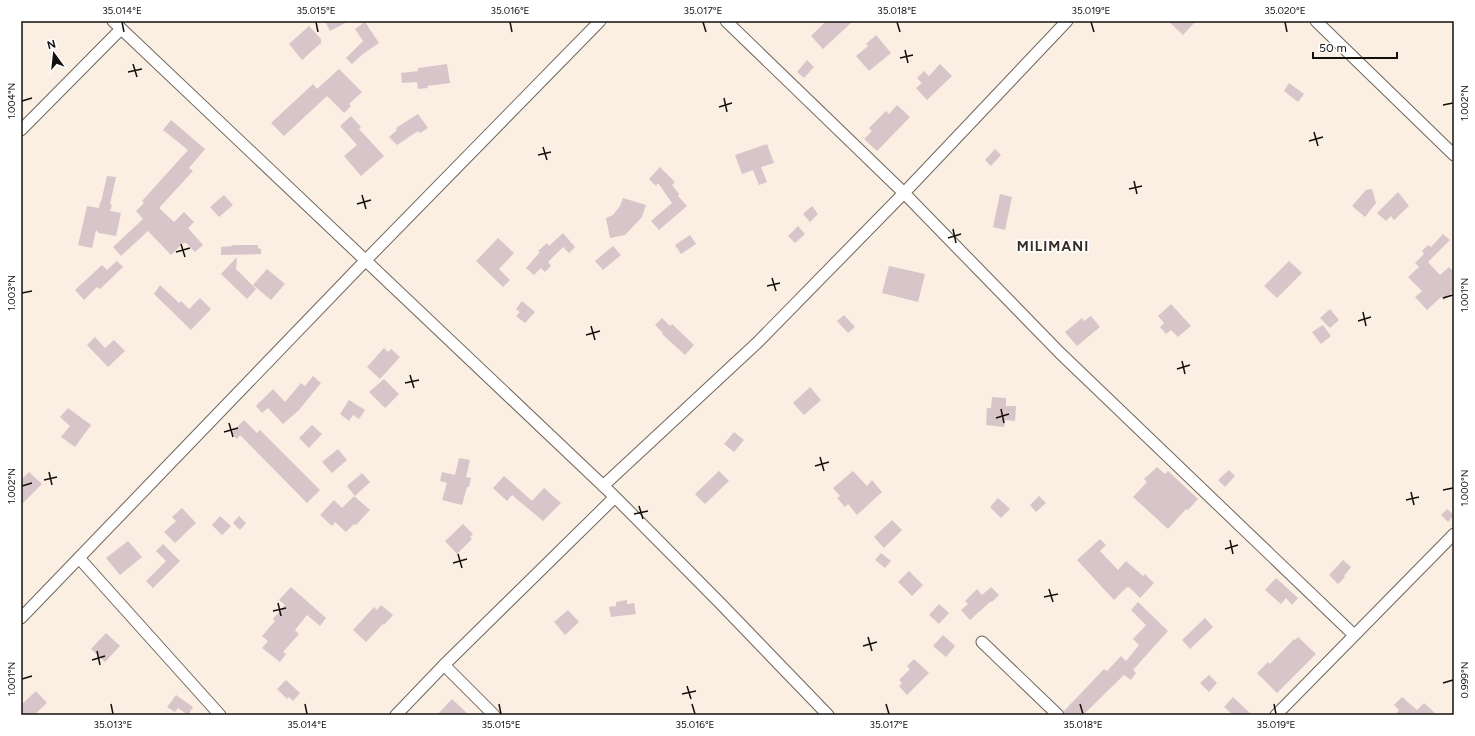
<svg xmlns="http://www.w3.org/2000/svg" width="1475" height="736" font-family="Figtree,sans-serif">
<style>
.building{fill:#d7c5ca}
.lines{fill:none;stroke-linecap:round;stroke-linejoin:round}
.minor-casing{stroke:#71665c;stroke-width:13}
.minor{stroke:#fff;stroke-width:11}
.ticks{fill:none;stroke:#14100c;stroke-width:1.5}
.labels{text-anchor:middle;stroke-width:3.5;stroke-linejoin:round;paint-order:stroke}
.district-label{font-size:14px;font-weight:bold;letter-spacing:1px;fill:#382e25;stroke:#fff}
.neatline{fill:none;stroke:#14100c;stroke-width:1.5}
.ticks-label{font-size:10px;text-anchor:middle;fill:#14100c}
</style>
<rect width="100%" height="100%" fill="#fbeee2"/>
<!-- building -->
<path class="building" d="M325 21H349L330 31Z
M826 21H853L823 49 811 36Z
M1168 21H1196L1183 35Z
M365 22 379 43 363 54 352 64 346 58 363 41 355 29Z
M309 26 321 39V43L302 60 289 44Z
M876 35 891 53 869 71 856 56 868 46 866 44Z
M807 60 814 67 804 78 797 72Z
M447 64 450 83 427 86 428 88 418 89 417 82 402 83 401 73 418 71V68Z
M940 64 952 76 927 100 916 88 922 83 917 78 924 71 929 76Z
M339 69 362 92 349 104 351 106 344 113 327 96 284 136 271 123 313 84 317 89Z
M1289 83 1304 94 1298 102 1284 91Z
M897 105 910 117 877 151 864 139 872 131 869 128 886 111 889 114Z
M418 114 428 128 420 133 418 131 397 145 389 137 397 130 396 128Z
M351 116 361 127 359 129 384 156 361 176 344 156 357 145 340 126Z
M171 120 205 149 189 168 193 171 159 208 174 222 184 212 194 222 188 228 203 245 195 252 186 243H183L171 255 148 231 121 256 113 247 143 219 136 211 144 203 142 201 188 150 163 130Z
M767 144 774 163 761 167 767 182 759 185 753 170 742 174 735 155Z
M995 149 1001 155 991 166 985 160Z
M660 167 675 182 672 185 679 194 678 196 687 206 659 230 651 221 672 203 658 183 656 186 649 179Z
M107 176 116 177 110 204 112 205 110 211 121 213 116 236 99 233 96 230 92 248 78 245 87 206 99 208 100 202H101Z
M1372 189 1376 203 1365 217 1352 206 1366 190Z
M1398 192 1409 206 1394 220 1391 216 1386 221 1377 213Z
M1000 194 1012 197 1005 230 993 227Z
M224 195 233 205 219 217 210 207Z
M623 198 646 205 642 217 625 235 610 238 606 218 613 215 620 206Z
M812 206 818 214 810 222 803 214Z
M798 226 805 234 795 243 788 236Z
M563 233 575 247 569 253 563 247 548 262 551 266 545 272 541 268 534 275 526 268 540 252 538 251 547 243 549 246Z
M1443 234 1450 240 1428 262 1440 275 1449 267 1454 272V291L1444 300 1441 297 1427 310 1415 297 1422 291 1408 277 1419 267 1415 263 1424 254 1422 251 1428 245 1431 247Z
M690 235 696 244 681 254 675 245Z
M498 238 514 253 499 269 510 280 503 287 476 261Z
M233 245H258V248L261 249V254L221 255V247L232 246Z
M613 246 621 255 603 270 595 261Z
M237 257 236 269 256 289 247 299 221 274Z
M117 261 123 267 100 289 97 287 84 300 75 290 102 265 107 270Z
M1289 261 1302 273 1277 298 1264 286Z
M889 266 925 274 918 302 882 293Z
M267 269 285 284 271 300 253 285Z
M160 285 179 303 181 301 189 309 200 298 211 309 191 330 154 294Z
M522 301 535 312 525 323 516 316 520 312 516 309Z
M1171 304 1191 326 1178 337 1171 330 1166 334 1160 327 1164 323 1158 316Z
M1330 309 1339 320 1330 328 1320 318Z
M844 315 855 327 848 333 837 321Z
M1091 316 1100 327 1077 346 1065 332 1082 318 1084 321Z
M662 318 670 326 672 324 694 345 685 355 662 334 663 333 655 325Z
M1323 325 1331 336 1321 344 1312 332Z
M95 337 105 348 114 340 125 351 108 367 87 345Z
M384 348 388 352 391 349 400 357 380 379 367 367Z
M313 376 321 383 299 410 283 424 268 408 262 413 256 406 273 389 285 402 301 383 305 386Z
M384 379 399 394 385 408 369 392Z
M810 387 821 400 804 415 793 403Z
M992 397 1006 398V406H1016L1015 421 1005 420 1004 427 986 425 987 408H991Z
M349 400 365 410 359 419 353 415 349 421 340 414Z
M68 408 91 425 75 447 61 437 70 426 60 417Z
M244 420 257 433 260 430 320 490 307 503 240 435 237 439 231 433Z
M312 425 322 434 309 448 299 438Z
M734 432 744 440 734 452 724 444Z
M338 449 347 460 332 473 322 462Z
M459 458 470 460 466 477 471 478 469 487H467L462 505 442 500 447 483 440 481 442 472 455 475Z
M1157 467 1165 474 1168 471 1198 499 1188 510 1186 509 1168 529 1133 497 1147 482 1144 479Z
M1229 470 1235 476 1225 487 1218 480Z
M719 471 729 481 705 504 695 494Z
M853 471 867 486 872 480 882 492 857 515 848 504 845 507 837 498 840 496 833 488Z
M29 472 42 484 21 505V480Z
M362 473 370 482 355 496 347 486Z
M504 476 532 501 544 488 561 503 543 521 512 495 507 501 493 488Z
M354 496 370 510 356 525 354 524 346 532 335 522 332 526 320 515 334 500 342 508Z
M1039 496 1046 503 1036 512 1030 505Z
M998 498 1010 509 1001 518 990 507Z
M182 508 196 523 175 543 164 532 176 521 172 517Z
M1447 509 1454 515 1448 522 1441 515Z
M220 516 231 526 222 535 212 525Z
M239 516 246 523 240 530 233 523Z
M892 520 902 530 884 548 874 537Z
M463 524 473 534 470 537 472 539 457 554 445 541Z
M1100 539 1106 545 1100 551 1118 570 1126 561 1143 576 1145 574 1154 583 1140 598 1129 587 1128 588 1127 587 1114 600 1077 560Z
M128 541 142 557 120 575 106 558Z
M163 544 180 561 153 588 146 581 166 561 156 551Z
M881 553 891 561 885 568 875 560Z
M1343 560 1351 567 1344 576 1345 577 1338 584 1329 575Z
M909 571 923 585 912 596 898 582Z
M1276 578 1298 598 1292 605 1286 598 1281 604 1265 590Z
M291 587 326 618 320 626 307 615 295 630 299 634 283 652 286 654 280 662 262 648 268 641 262 636 275 621 273 619 285 605 279 600Z
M991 587 999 595 992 602 991 601 970 620 961 610 968 604 965 601 977 589 982 595Z
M627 600V604L634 603 636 614 611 617 609 607 616 606V602Z
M1138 602 1168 631 1133 670 1136 673 1131 680 1124 675 1083 715H1065L1064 711 1104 669 1107 671 1121 656 1126 661 1139 645 1133 639 1146 625 1131 610Z
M939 604 949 613 939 624 929 615Z
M381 605 393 615 384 625 383 624 366 642 353 630 374 607 377 610Z
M568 610 579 622 565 635 554 622Z
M1205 618 1213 627 1190 649 1182 640Z
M106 633 120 646 105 662 91 649Z
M943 635 955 646 946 657 933 646Z
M1298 637 1316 654 1277 693 1257 673 1268 662 1270 664 1294 639 1295 640Z
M914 659 929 673 907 695 899 686 902 683 899 680 910 669 907 666Z
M1209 675 1217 683 1209 692 1200 683Z
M286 680 300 693 293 701 289 697 287 699 277 689Z
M36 691 47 703 34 715H21V705Z
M176 695 193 707 188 715 178 708 175 712 167 707Z
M1233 697 1252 715H1233L1224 707Z
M1402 697 1417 710 1424 703 1437 715H1395L1399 710 1394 705Z
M452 699 469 715H437Z"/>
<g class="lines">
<!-- minor casing -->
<g class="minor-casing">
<path id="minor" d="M113 21 615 497 720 603 828 715
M726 21 904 193 1060 353 1354 635
M1316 21 1454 155
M21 130 121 29
M603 486 758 342 904 193 1067 21
M79 558 220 715
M21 618 366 260 600 21
M982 642 1058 715
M444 665 494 715
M396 715 444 665 615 497
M1276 715 1454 534"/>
</g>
<!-- minor -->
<use href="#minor" class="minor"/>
</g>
<!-- ticks -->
<path class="ticks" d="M122 22 124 32M316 22 318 32M510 22 512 32M703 22 706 32M897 22 900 32M1091 22 1094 32M1285 22 1287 32M905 50 908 63M900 58 913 55M133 64 137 77M128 72 142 69M724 98 727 112M22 101 32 98M1443 105 1453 103M719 107 732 103M1314 132 1318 146M1309 141 1323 137M543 147 547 160M538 155 551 152M1134 181 1137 194M1129 189 1142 186M362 195 366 209M357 204 371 200M953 229 956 243M948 238 961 234M181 244 185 257M176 252 190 248M772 278 776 291M767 286 780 283M22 293 32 291M1443 298 1453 295M1363 312 1366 326M1358 321 1371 317M591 326 595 340M586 335 600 331M1182 361 1185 374M1177 369 1190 365M410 375 414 388M405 383 419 380M1001 409 1004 423M996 418 1009 414M229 423 233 437M224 432 238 428M820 457 824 471M815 466 829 462M49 472 52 485M44 480 57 477M22 486 32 483M1443 490 1453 488M1411 492 1414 505M1406 500 1419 497M639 506 643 519M634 514 648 511M1230 540 1233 554M1225 549 1238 545M458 554 462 568M453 563 467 559M1049 589 1053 602M1044 597 1058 594M278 603 281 616M273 611 286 608M868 637 872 651M863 646 877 642M97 651 100 665M92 660 105 656M22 679 32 676M1443 683 1453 680M687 686 691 699M682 694 696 691M111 704 113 714M305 704 307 714M499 704 501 714M692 704 695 714M886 704 889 714M1080 704 1083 714M1274 704 1276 714"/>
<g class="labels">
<!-- district labels -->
<g class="district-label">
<text x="1053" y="251">MILIMANI</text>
</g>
</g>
<!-- border -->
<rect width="1475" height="736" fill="none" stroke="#ffffff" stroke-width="44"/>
<!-- north arrow -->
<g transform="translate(54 54) rotate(345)" stroke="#ffffff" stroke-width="3" paint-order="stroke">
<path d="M0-3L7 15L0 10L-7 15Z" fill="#14100c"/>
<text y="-6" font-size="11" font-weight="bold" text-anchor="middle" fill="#14100c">N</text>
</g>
<!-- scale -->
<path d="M1313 52v6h84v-6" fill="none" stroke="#14100c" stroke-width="2"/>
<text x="1319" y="52" font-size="12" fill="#14100c" stroke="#ffffff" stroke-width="3" paint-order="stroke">50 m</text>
<rect x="22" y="22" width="1431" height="692" class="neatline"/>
<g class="ticks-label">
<text x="122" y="14">35.014°E</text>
<text x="316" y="14">35.015°E</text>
<text x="510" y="14">35.016°E</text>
<text x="703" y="14">35.017°E</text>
<text x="897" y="14">35.018°E</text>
<text x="1091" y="14">35.019°E</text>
<text x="1285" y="14">35.020°E</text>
<text transform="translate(11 101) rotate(-90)" y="4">1.004°N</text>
<text transform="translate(1464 103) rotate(-90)" y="4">1.002°N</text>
<text transform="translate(11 293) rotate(-90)" y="4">1.003°N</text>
<text transform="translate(1464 295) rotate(-90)" y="4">1.001°N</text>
<text transform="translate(11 486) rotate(-90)" y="4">1.002°N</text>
<text transform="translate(1464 488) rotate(-90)" y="4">1.000°N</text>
<text transform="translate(11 679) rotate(-90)" y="4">1.001°N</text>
<text transform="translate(1464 680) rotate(-90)" y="4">0.999°N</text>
<text x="113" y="728">35.013°E</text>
<text x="307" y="728">35.014°E</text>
<text x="501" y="728">35.015°E</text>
<text x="695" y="728">35.016°E</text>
<text x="889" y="728">35.017°E</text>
<text x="1083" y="728">35.018°E</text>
<text x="1276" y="728">35.019°E</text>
</g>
</svg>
